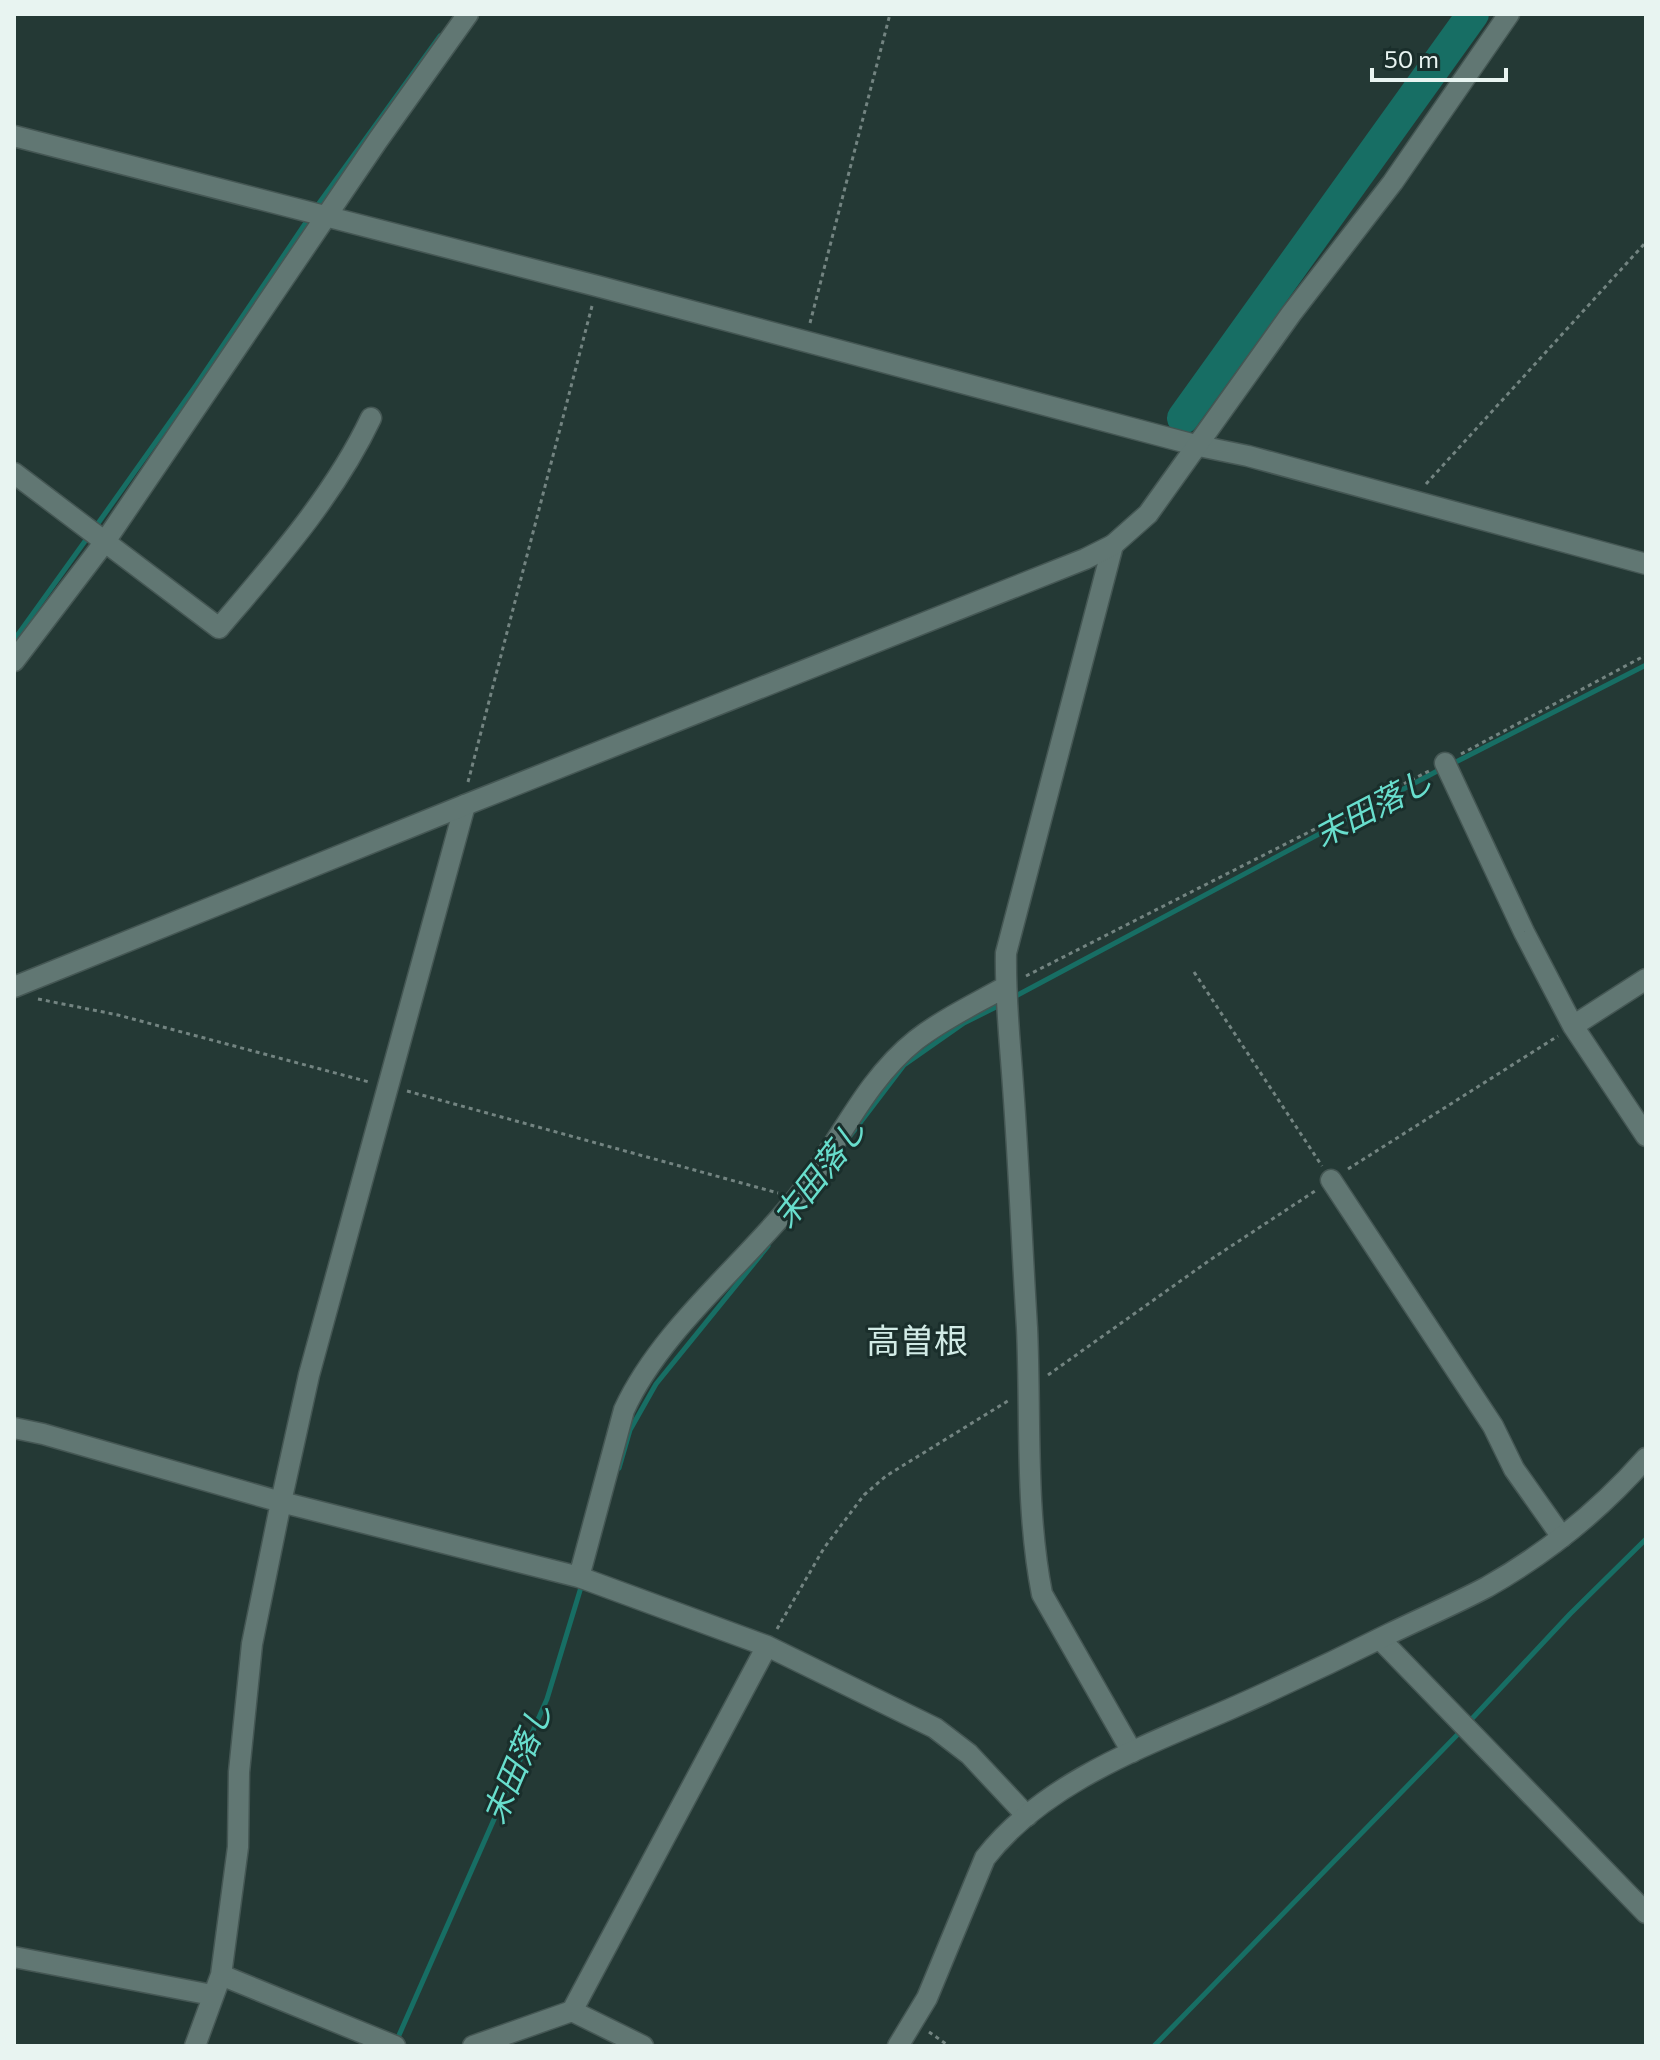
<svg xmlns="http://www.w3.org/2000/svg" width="1660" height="2060" font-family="Commissioner,'Noto Sans JP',sans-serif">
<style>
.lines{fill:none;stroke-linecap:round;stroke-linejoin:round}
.stream{stroke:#176e64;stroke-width:5}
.river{stroke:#176e64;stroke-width:32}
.street-casing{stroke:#455754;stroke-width:23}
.secondary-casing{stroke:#455754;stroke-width:23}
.path{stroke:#738481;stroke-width:3;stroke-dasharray:4 4;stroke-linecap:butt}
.street{stroke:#617773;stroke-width:20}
.secondary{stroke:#617773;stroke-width:20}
.labels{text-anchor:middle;stroke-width:6;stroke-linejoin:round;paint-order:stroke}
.water-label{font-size:32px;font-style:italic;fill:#68decd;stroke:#1a2e2b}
.quarter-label{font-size:34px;fill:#d2ebe6;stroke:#1a2e2b}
</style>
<rect width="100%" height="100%" fill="#243935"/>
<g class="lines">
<!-- stream -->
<path class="stream" d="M317 206 440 36
M94 529 197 384 309 218
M14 640 88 537
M1450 765 1646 665
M1012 998 1441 769
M850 1136 904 1065 964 1023 1000 1005
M619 1468 630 1430 656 1384 768 1246
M1467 1724 1570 1614 1646 1539
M396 2042 547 1699 582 1584
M1154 2046 1460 1732"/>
<!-- river -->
<path class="river" d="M1183 418 1473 14"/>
<!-- street casing -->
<g class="street-casing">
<path id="street" d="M14 136 597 286 1199 446 1248 456 1646 564
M14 473 219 628C275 562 334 496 371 418
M1113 545 1006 953C1005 998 1010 1042 1013 1086 1019 1167 1022 1248 1027 1328 1031 1416 1025 1508 1042 1594L1132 1752
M14 661 104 543 378 140 468 14
M1445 763 1524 932 1573 1026 1646 1136
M1573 1026 1646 979
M1331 1180 1493 1426 1514 1469 1562 1537
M14 1428 43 1434 281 1502 579 1577 767 1646 935 1728 969 1754 1027 1816
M579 1577 624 1410C660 1331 741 1267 796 1199 837 1148 863 1082 916 1040 943 1019 975 1004 1005 987
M1380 1639 1646 1913
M14 1957 212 1995
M221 1975 395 2046
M572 2011 643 2046
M195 2046 221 1975 238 1847 239 1772 252 1644 281 1502 309 1375 465 805
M473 2046 572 2011 767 1646"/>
</g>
<!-- secondary casing -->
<g class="secondary-casing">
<path id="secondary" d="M14 987 465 805 1085 559 1113 545 1148 514 1291 314 1393 182 1509 14
M898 2046 927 1998 985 1858C1044 1782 1145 1746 1230 1709 1284 1685 1337 1660 1389 1634 1422 1618 1455 1604 1487 1587 1547 1553 1601 1509 1646 1458"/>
</g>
<!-- path -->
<path class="path" d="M810 323 890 14
M1426 484 1646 242
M1461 754 1646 655
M468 782 592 306
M1194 972 1322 1166
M1026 976 1429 771
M38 999 118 1015 369 1082
M407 1091 778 1193
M1348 1169 1558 1036
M1048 1375 1210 1260 1315 1191
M777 1629 824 1548 864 1495 886 1476 1011 1399
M929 2032 949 2046"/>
<!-- street -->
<use href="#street" class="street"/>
<!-- secondary -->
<use href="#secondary" class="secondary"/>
</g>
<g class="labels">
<!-- water labels -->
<g class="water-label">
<text transform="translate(1373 808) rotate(-28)" y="11">末田落し</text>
<text transform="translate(820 1173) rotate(-52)" y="11">末田落し</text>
<text transform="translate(518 1763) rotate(-67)" y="11">末田落し</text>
</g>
<!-- quarter labels -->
<g class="quarter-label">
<text x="917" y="1353">高曽根</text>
</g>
</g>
<!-- border -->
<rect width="1660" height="2060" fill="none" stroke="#e8f4f1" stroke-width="32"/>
<!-- scale -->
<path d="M1372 68v12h134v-12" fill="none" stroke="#e8f4f1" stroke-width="4"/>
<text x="1384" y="68" font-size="24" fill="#e8f4f1" stroke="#1a2e2b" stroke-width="6" paint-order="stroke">50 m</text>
</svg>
